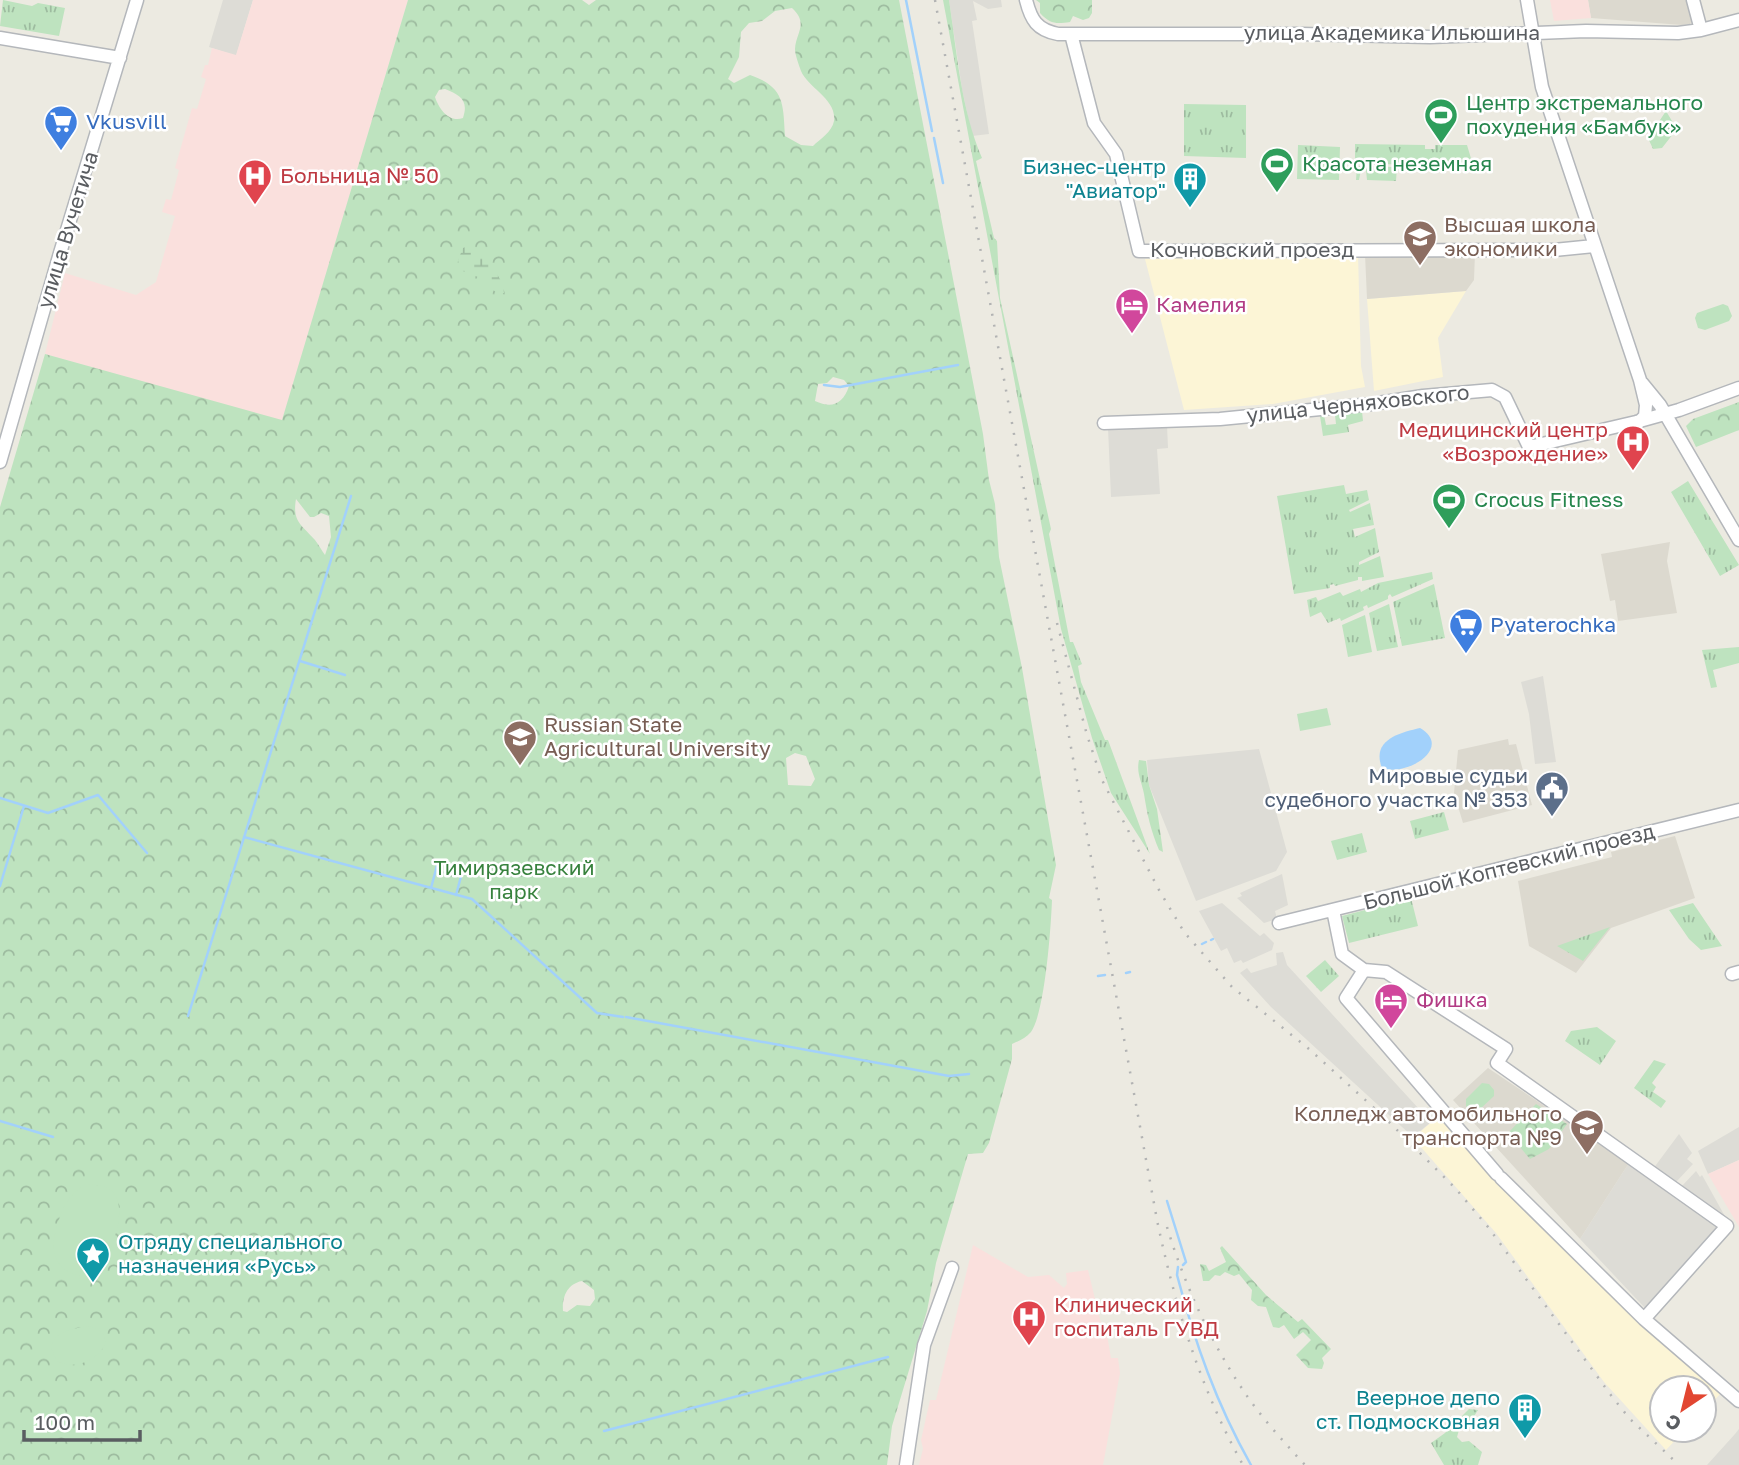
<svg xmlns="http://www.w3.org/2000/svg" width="1739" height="1465" font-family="'Golos Text',sans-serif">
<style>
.commercial{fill:#fcf5d6}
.industrial{fill:#dddcd6}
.education{fill:#dcd9cf}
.medical{fill:#fae0dd}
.grass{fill:url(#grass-tufts)}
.forest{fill:url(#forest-crowns);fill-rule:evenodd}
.wetland{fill:url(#wetland-marsh)}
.pitch{fill:#bee3bf}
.water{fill:#a2d1fb}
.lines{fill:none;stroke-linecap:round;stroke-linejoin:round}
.stream{stroke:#a2d1fb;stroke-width:2.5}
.minor-casing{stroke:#b4b7bb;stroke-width:15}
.minor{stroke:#fff;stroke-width:12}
.rail{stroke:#b2b3b3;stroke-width:2.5;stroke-dasharray:2 9;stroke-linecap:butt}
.labels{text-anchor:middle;stroke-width:5;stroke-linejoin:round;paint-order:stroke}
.street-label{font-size:21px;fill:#5a5d61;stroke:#fff}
.leisure-label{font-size:21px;fill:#27864d;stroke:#fff;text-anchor:start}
.shop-label{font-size:21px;fill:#366cbe;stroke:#fff;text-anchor:start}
.culture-label{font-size:21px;fill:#0d838f;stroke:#fff;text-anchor:end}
.health-label{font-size:21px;fill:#be3a42;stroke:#fff;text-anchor:start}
.education-label{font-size:21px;fill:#785e54;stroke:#fff;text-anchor:start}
.hotel-label{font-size:21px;fill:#b23c85;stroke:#fff;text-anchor:start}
.service-label{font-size:21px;fill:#4e5e75;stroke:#fff;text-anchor:end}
.park-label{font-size:21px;fill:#38823e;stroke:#fff}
</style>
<defs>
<pattern id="grass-tufts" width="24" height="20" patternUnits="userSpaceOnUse" patternTransform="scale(1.75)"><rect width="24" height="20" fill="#bee3bf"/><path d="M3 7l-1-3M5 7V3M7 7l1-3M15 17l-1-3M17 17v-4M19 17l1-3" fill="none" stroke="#9dbb9f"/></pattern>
<pattern id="forest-crowns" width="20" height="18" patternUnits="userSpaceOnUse" patternTransform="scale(1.75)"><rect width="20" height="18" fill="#bee3bf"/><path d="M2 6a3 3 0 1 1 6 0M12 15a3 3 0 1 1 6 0" fill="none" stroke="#9dbb9f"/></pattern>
<pattern id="wetland-marsh" width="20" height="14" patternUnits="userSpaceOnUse" patternTransform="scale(1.75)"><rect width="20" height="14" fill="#bee3bf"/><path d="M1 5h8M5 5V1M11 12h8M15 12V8" fill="none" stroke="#9dbb9f"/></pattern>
</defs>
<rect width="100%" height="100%" fill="#eceae1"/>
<!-- commercial -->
<path class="commercial" d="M1358 254 1361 366 1365 387 1273 404 1184 410 1145 259Z
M1466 291 1438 338 1443 377 1374 391 1367 299Z
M1441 1114 1723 1391 1704 1411V1388H1662V1430H1685L1666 1450 1604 1382 1496 1233 1413 1138Z"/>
<!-- industrial -->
<path class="industrial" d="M223 0H253L236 56 209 47Z
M949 0H1001L1002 7 988 9 973 1 977 20 972 21 989 134 972 136 962 89Z
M1167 425 1168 448 1157 449 1160 494 1111 497 1108 428Z
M1543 676 1556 762 1535 764 1529 714 1521 682Z
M1259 749 1287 852 1276 871 1196 901 1149 785 1147 760Z
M1282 874 1288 905 1275 911 1277 919 1264 923 1237 898 1242 896 1240 893Z
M1222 903 1260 936 1264 933 1274 943 1272 950 1243 963 1241 960 1234 963 1227 948 1221 951 1199 911Z
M1283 952 1287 965 1431 1122 1413 1137 1271 1007 1240 973 1247 968 1251 973 1277 965 1276 953Z
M1739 1127V1160L1708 1174 1698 1151Z
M1679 1134 1692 1153 1687 1159 1693 1164 1676 1182 1653 1169Z
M1629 1163 1719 1227 1645 1308 1580 1239Z
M1696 1171 1700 1177 1702 1175 1727 1220 1682 1186Z
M1739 1429V1465H1707L1735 1434Z"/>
<!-- education -->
<path class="education" d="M1588 0H1688L1693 19 1690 24 1682 25 1591 18Z
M1475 253 1474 280 1466 291 1367 299 1365 254Z
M1670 542 1667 561 1677 613 1618 621 1615 600 1610 601 1601 554Z
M1508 739 1509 745 1516 744 1532 805 1463 823 1454 793 1458 750Z
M1675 836 1695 898 1611 928 1576 973 1529 946 1518 881 1612 857 1611 852Z
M1488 1068 1629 1163 1580 1239 1453 1100Z"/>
<!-- medical -->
<path class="medical" d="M253 0H408L282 421 45 354 65 273 136 295 156 282 175 216 162 212 166 199 171 200 179 170 175 168 192 108 197 109 206 79 201 77 205 65H208L212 48 236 55Z
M1550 0H1588L1591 18 1554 21Z
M1739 1160V1227L1708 1174Z
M973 1245 1028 1277 1049 1275 1064 1288 1067 1284 1066 1273 1088 1270 1104 1336 1107 1335 1111 1358H1118L1120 1373 1103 1465H919L923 1449 921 1440 930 1400H936Z"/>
<!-- grass -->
<path class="grass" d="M3 0 32 6 38 3 65 8 59 36 0 26Z
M943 0H949C957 53 961 109 982 158L976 161 994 238 997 241 1000 298 1051 529 1049 534 1070 642H1073L1082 664 1078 666 1081 682 1105 740H1108L1150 854 1111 793 1092 738 1061 629Z
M1184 104 1246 105V158L1184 156Z
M1666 111 1675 126 1673 134 1662 148 1653 149 1648 138Z
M1355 144 1425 145V149H1435V145H1467L1473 165 1355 164Z
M1298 145 1340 147 1339 180 1297 179Z
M1357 166 1397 167 1396 181 1367 180 1366 170H1361L1359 180H1356Z
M1362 411 1363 421 1348 425 1349 432 1323 436 1320 416 1324 415 1326 425 1336 424 1335 415Z
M1688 481 1739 565 1720 576 1671 492Z
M1344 485 1346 494 1367 490 1369 500 1349 510 1350 512 1370 503 1374 525 1353 529 1355 537 1375 528 1379 552 1359 562V565L1380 556 1384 577 1362 581V577H1358V580L1335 586 1334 584 1330 585V588L1294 594 1277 496Z
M1432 572 1433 579 1392 597 1390 594 1388 596V599L1368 608 1367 605 1363 607 1364 610 1341 621 1340 618 1328 623 1321 612 1310 617 1307 600 1316 597 1318 601 1340 592 1343 596 1360 589 1361 592 1378 583Z
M1434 584 1445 638 1402 646 1393 602Z
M1389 604 1398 647 1377 651 1369 613Z
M1365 615 1372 652 1348 657 1342 625Z
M1739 647V663L1713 670 1717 687 1711 688 1702 650Z
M1139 760 1146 761 1149 785 1157 809 1163 852 1159 850C1151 831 1147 814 1144 794 1142 782 1136 773 1139 760Z
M1444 812 1449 830 1415 839 1410 821Z
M1362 833 1367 852 1337 860 1331 841Z
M1411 898 1418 926 1349 943 1342 916Z
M1693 903 1722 946 1701 950 1689 939 1669 910Z
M1610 927 1583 961 1557 946Z
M1325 960 1339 976 1321 992 1306 976Z
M1597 1027 1616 1041 1600 1065 1565 1041 1571 1031Z
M1654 1060 1666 1064 1652 1083 1656 1087 1653 1092 1666 1101 1661 1108 1634 1088Z
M1469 1409 1478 1410 1466 1429 1459 1430 1457 1437 1462 1442 1469 1441 1482 1452 1478 1465H1444L1431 1443 1445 1433Z"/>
<!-- forest -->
<path class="forest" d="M408 0H582L589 5 596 0H899L983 434 989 480 995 504 999 557 1022 668 1056 865 1049 898 1052 900C1051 927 1045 1012 1031 1032 1026 1038 1019 1041 1012 1044V1059L989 1143 983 1153 968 1154 936 1263 927 1311 892 1426 887 1465H0V507L45 354 282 420ZM792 8C809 24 796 32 795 49 795 55 799 65 801 71 808 88 837 99 834 121 832 132 820 139 813 146L801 145 785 136C783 104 785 87 750 75L734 83 728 79 739 57 741 32 749 23 762 21 775 11ZM445 89C460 95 469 100 463 118 449 123 439 109 435 97L439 90ZM833 377 844 380 849 386C843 404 832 409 815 401L818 384 827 383ZM296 499 310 517H314L321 513 329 516 331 537 325 555C322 551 319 545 315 540 302 525 292 522 296 499ZM795 753 806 756 815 779 811 786 788 785 786 758ZM582 1281 594 1290 595 1299 590 1306 577 1305 567 1312 563 1311C562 1297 567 1284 582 1281Z
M1036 0H1092V13L1089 18 1083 20 1073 16 1070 22C1056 24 1050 24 1040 13V3Z
M1739 402V430L1696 447 1686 426 1693 419Z
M1536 1104 1567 1124 1549 1149 1530 1159 1508 1133Z
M1222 1246 1266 1295 1298 1322 1302 1319 1331 1349 1322 1358 1324 1363 1322 1369 1308 1368 1296 1355 1311 1340 1303 1332 1294 1339 1284 1325 1279 1328 1273 1327 1266 1307 1258 1306 1251 1300 1252 1290 1239 1274 1234 1276 1225 1272 1220 1276 1215 1275 1209 1281H1203L1200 1264 1206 1265 1209 1271 1226 1262 1220 1248Z"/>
<!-- wetland -->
<path class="wetland" d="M468 246C482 256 503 274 504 293L498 294 478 277 460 270 458 260 463 248Z"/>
<!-- pitch -->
<path class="pitch" d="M1723 304 1728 306 1732 316 1729 321 1705 330 1698 328 1695 318 1697 313Z
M1327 708 1331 725 1300 731 1297 714Z
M1482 1083 1489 1084 1494 1090V1096L1478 1111H1471L1466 1106V1099Z
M87 1185C124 1182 123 1212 114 1239 107 1259 95 1285 69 1272 58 1266 54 1257 53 1245 57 1223 64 1193 87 1185Z
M88 1326C131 1336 83 1379 56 1360L51 1347C55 1330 73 1329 88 1326Z"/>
<!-- water -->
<path class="water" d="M1420 728C1454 748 1406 777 1382 768 1371 740 1399 733 1420 728Z"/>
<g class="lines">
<!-- stream -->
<path class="stream" d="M906 0 932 131
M934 138 943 183
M824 385 840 387 958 365
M300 661 345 675
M0 798 48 813 98 795 147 853
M244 837 472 899 597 1013 623 1017
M0 886 24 806
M431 888 438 862
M456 895 463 869
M1211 940 1213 939
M1202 944 1206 942
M1126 973 1130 972
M1098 976 1105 975
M188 1016 351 496
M626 1017 949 1076 969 1074
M0 1121 53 1137
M1167 1201 1186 1262 1183 1265
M1178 1267 1177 1275C1195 1343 1216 1403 1251 1465
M604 1431 888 1357"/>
<!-- minor casing -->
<g class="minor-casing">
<path id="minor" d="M1026 0C1031 20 1037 30 1058 34H1301L1430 37 1586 31 1678 33 1701 30 1739 20
M1527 0 1542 87 1640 380 1646 405 1645 416 1639 422
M1693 0 1701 30
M1071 34 1094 123 1116 154 1139 251 1554 250 1594 246
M0 38 120 58
M1642 383 1660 405 1739 540
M1104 423 1220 419 1372 404 1423 396 1492 390 1505 397 1529 447 1636 422 1679 410 1739 388
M0 462 60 253 137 0
M1333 910 1342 954 1364 970
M1279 923 1739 810
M1364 970 1386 972 1506 1049 1497 1063 1727 1226 1644 1319
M1364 970 1346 998 1497 1174
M1732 974 1739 972
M1501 1178 1644 1319 1739 1401
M906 1465 924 1345 952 1268"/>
</g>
<!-- minor -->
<use href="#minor" class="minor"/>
<!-- rail -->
<path class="rail" d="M935 0 1157 1220C1175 1306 1200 1388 1243 1465
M1057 623 1087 735 1102 780 1159 890 1184 932 1232 987 1309 1049 1383 1116 1456 1189 1488 1227 1613 1398 1630 1419 1679 1465
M1167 1227C1184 1283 1210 1341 1243 1390 1260 1416 1283 1441 1305 1465"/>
</g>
<!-- icons -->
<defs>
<g id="stadium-pin" transform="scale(1.75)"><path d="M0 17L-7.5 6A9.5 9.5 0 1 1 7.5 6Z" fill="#2e9e5b" stroke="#fff"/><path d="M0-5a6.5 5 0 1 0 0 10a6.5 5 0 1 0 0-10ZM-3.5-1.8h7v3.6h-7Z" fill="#fff"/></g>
<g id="supermarket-pin" transform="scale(1.75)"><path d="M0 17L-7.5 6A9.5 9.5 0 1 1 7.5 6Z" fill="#3f7fe0" stroke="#fff"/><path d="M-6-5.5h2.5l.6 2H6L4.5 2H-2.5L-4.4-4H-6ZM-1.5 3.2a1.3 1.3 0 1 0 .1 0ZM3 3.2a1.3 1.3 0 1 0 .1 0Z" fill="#fff"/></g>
<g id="hospital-pin" transform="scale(1.75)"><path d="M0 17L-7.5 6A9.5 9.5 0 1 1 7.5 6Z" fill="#e0444e" stroke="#fff"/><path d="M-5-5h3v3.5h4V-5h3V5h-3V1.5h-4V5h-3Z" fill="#fff"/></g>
<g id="building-pin" transform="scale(1.75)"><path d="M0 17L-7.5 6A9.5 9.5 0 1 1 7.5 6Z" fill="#0f9aa8" stroke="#fff"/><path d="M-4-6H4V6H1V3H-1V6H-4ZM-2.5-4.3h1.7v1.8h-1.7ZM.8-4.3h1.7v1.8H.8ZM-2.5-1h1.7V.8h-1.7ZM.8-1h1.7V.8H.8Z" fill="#fff"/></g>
<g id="university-pin" transform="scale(1.75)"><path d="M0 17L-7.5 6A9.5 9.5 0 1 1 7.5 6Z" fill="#8d6e63" stroke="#fff"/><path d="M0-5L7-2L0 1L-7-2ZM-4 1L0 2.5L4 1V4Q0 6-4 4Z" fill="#fff"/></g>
<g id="hotel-pin" transform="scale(1.75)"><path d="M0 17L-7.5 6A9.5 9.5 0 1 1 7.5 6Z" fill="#d1479c" stroke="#fff"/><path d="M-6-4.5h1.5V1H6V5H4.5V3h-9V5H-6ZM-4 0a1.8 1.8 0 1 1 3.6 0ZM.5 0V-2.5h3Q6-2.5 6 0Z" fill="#fff"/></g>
<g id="civic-pin" transform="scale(1.75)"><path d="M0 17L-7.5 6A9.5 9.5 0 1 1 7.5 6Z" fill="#5c6f8a" stroke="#fff"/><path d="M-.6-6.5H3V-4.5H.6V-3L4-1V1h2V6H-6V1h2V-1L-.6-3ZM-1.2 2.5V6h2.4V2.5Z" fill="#fff"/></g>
<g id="sight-pin" transform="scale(1.75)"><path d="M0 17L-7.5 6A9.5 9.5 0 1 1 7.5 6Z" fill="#0f9aa8" stroke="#fff"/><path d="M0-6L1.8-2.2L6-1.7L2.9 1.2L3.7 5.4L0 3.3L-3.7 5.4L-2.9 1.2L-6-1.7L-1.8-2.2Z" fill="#fff"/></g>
</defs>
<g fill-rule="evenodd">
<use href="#stadium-pin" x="1441" y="115"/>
<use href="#supermarket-pin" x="61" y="122"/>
<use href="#stadium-pin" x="1277" y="164"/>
<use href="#hospital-pin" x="255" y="176"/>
<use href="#building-pin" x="1190" y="179"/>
<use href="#university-pin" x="1420" y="237"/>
<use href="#hotel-pin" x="1132" y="305"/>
<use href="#hospital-pin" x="1633" y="442"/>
<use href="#stadium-pin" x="1449" y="500"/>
<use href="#supermarket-pin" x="1466" y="625"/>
<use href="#university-pin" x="520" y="737"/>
<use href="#civic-pin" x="1552" y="788"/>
<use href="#hotel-pin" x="1391" y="1000"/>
<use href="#university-pin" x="1587" y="1126"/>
<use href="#sight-pin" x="93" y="1254"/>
<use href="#hospital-pin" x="1029" y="1317"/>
<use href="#building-pin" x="1525" y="1410"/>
</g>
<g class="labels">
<!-- street labels -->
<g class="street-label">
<text x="1392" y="40">улица Академика Ильюшина</text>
<text transform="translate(68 230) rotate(-73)" y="7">улица Вучетича</text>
<text x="1252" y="257">Кочновский проезд</text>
<text transform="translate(1358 404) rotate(-6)" y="7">улица Черняховского</text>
<text transform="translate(1509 867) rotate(-14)" y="7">Большой Коптевский проезд</text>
</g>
<!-- leisure labels -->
<g class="leisure-label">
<text x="1466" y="110">Центр экстремального<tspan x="1466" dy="24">похудения «Бамбук»</tspan></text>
<text x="1302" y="171">Красота неземная</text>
<text x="1474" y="507">Crocus Fitness</text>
</g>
<!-- shop labels -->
<g class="shop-label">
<text x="86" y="129">Vkusvill</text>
<text x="1490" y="632">Pyaterochka</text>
</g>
<!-- culture labels -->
<g class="culture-label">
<text x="1166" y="174">Бизнес-центр<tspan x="1166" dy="24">"Авиатор"</tspan></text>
<text x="118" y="1249" text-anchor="start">Отряду специального<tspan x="118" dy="24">назначения «Русь»</tspan></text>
<text x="1500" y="1405">Веерное депо<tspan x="1500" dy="24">ст. Подмосковная</tspan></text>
</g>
<!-- health labels -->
<g class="health-label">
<text x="280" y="183">Больница № 50</text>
<text x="1608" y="437" text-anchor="end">Медицинский центр<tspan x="1608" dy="24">«Возрождение»</tspan></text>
<text x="1054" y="1312">Клинический<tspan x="1054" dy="24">госпиталь ГУВД</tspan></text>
</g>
<!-- education labels -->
<g class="education-label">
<text x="1444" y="232">Высшая школа<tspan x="1444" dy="24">экономики</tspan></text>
<text x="544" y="732">Russian State<tspan x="544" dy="24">Agricultural University</tspan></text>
<text x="1562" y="1121" text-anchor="end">Колледж автомобильного<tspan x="1562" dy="24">транспорта №9</tspan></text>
</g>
<!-- hotel labels -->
<g class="hotel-label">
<text x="1156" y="312">Камелия</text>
<text x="1416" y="1007">Фишка</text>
</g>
<!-- service labels -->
<g class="service-label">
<text x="1528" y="783">Мировые судьи<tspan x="1528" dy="24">судебного участка № 353</tspan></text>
</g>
<!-- park labels -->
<g class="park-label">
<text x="514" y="875">Тимирязевский<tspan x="514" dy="24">парк</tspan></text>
</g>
</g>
<!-- north arrow -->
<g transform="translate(1683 1409) rotate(215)"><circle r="33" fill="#ffffff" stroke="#bdbec0" stroke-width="2"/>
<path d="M0-5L12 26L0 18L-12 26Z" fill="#e24631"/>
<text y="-10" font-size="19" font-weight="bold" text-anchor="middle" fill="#5a5d61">С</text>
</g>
<!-- scale -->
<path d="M24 1430v10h116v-10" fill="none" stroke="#5a5d61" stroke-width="3.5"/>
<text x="35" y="1430" font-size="21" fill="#5a5d61" stroke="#ffffff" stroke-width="5" paint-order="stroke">100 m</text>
</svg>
